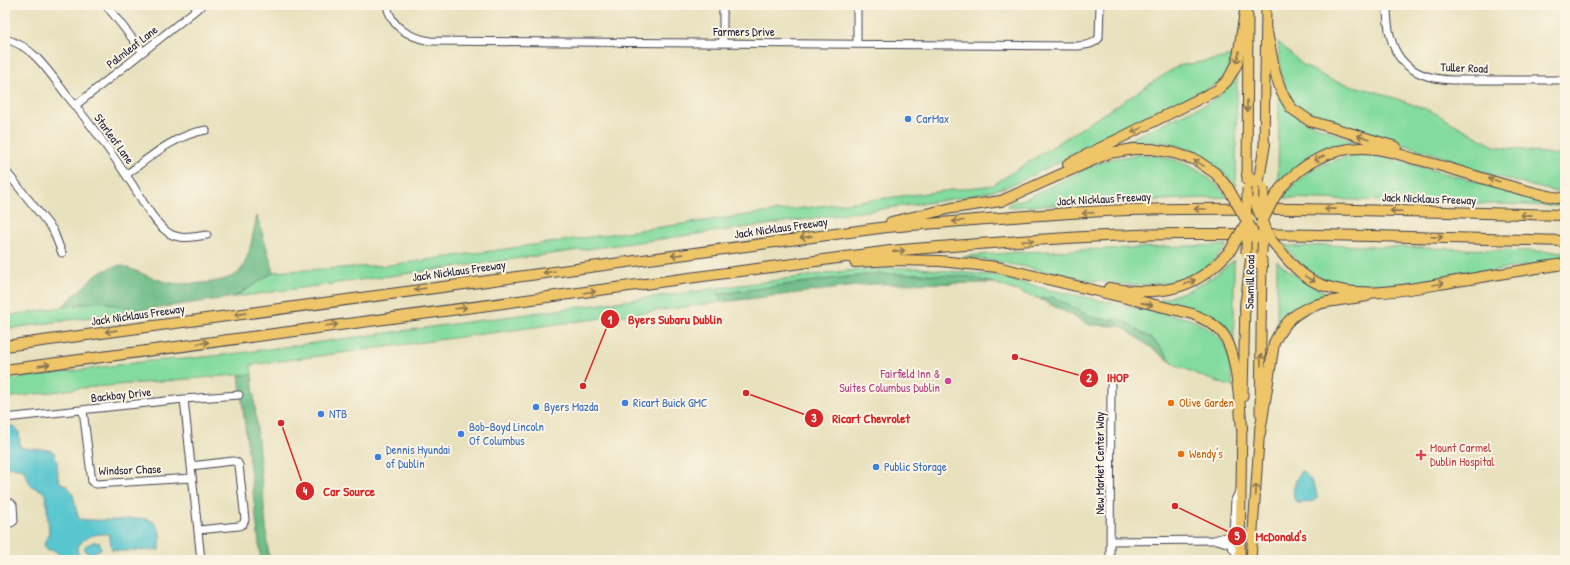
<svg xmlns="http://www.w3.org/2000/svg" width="1570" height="565" font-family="'Patrick Hand',sans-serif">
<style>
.green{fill:#83db9f;stroke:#527e6d}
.forest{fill:#6abb86;stroke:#466e60}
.water{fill:#59c6cf;stroke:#3e7485}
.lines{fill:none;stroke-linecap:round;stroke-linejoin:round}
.minor-casing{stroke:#403f4f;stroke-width:9}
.major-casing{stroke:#403f4f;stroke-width:11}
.highway-casing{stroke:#403f4f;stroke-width:12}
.minor{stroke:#fff;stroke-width:7}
.major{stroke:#eec569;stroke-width:9}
.highway{stroke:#eec569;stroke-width:10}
.major-bridge-casing{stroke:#403f4f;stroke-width:11;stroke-linecap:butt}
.highway-bridge-casing{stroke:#403f4f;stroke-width:12;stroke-linecap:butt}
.major-bridge{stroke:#eec569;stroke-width:9}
.highway-bridge{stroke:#eec569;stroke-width:10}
.oneway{stroke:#887452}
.shop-dot{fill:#3f7fe0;stroke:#fcf5e5;stroke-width:1.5}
.hotel-dot{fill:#d1479c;stroke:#fcf5e5;stroke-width:1.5}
.food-dot{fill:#e8710a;stroke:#fcf5e5;stroke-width:1.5}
.health-dot{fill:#e0444e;stroke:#fcf5e5;stroke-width:1.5}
.labels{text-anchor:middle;stroke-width:4;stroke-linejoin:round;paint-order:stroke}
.street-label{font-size:12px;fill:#22223b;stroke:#fcf5e5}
.shop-label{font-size:12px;fill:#366cbe;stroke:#fcf5e5;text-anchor:start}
.hotel-label{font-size:12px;fill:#b23c85;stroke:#fcf5e5;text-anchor:end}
.food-label{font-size:12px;fill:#c56008;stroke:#fcf5e5;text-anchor:start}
.health-label{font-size:12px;fill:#be3a42;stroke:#fcf5e5;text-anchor:start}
.leader{fill:none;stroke:#d62828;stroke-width:1.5}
.callout-dot{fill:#d62828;stroke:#fcf5e5;stroke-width:1.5}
.mark-label{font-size:12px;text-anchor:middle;font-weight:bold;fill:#fff}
.callout-label{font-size:13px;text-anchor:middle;font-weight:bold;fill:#d62828;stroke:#fcf5e5;stroke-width:4;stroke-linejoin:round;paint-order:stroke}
</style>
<rect width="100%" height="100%" fill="#fcf5e5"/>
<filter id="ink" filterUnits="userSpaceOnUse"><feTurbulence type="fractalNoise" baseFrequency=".025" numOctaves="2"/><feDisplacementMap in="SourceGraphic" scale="8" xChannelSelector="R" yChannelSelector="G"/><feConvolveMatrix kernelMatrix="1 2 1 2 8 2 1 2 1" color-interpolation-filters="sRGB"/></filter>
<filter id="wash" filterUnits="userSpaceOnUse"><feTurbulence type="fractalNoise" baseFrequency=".012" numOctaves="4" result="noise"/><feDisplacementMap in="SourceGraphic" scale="16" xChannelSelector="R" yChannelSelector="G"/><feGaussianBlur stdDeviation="0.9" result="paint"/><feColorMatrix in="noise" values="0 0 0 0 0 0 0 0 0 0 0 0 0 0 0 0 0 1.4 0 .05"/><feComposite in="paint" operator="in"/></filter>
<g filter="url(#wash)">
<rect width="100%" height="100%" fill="#e8e1be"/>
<!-- green -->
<path class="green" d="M1278 42 1303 65 1331 80 1377 92 1431 111 1494 146 1565 156V194L1520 183 1465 167 1444 157 1322 120C1304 112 1298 107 1285 93L1287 92 1281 74Z
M1234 56 1227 75 1216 84 1017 183C974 199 927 202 881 209L235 297 274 272 391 265 754 214 993 185 1178 66Z
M1237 74 1236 186C1218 165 1193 147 1166 143 1152 141 1139 142 1125 143V141L1212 101 1219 96Z
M1279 96 1301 120 1355 141 1357 143C1322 147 1303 158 1278 183Z
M1142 154C1182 158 1201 168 1228 197L1008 207V204L1027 198 1094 165 1110 159Z
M1365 155 1387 158 1531 196 1563 203V206L1284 198V196C1289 190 1295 183 1301 178 1319 163 1342 156 1365 155Z
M1219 245 1227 246C1216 258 1205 272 1190 277 1130 297 1063 273 1004 263 991 260 977 259 964 257L978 255 1023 252Z
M1284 245 1300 247 1326 245 1565 252V260C1529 265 1493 271 1457 276 1418 283 1378 292 1340 284 1317 279 1296 263 1284 245Z
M1234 260V343C1228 334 1222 324 1213 318 1200 309 1175 306 1159 302L1161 299C1193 291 1209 281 1234 260Z
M1277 261C1297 278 1312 287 1337 297L1277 329Z
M891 268H918L996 276 1051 290 1190 319C1229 338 1228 346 1233 387L1206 378 1174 364 1155 341 1124 321 1094 318 1052 297 1040 299 994 283 969 277 924 274H876L829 279 718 294 722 302 251 365 252 375H235L82 388 5 398V380L149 361 184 359 232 354 845 271Z
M101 301 134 311 5 329V316Z"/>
<!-- forest -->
<path class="forest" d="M257 216 274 272 234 297 134 311 101 301 62 307 98 273 120 265C135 270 150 278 166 282 182 286 229 284 240 271 250 259 253 231 257 216Z
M876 274H924L969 277 994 283 873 284 722 302 718 294 829 279Z
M1052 297 1094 318 1124 321 1155 341 1174 364 1121 326 1090 325 1040 299Z
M239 375H252L269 560H261Z"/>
<!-- water -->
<path class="water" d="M5 425 13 426 19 431 20 447C32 451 43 447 54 452L57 463 58 478 61 483C77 489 73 505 79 519 92 521 106 520 119 520 128 519 142 517 150 520 162 526 162 540 159 550L122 551 112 550 109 534C95 533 82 536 77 550L81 560H61V556L54 550H47L44 544 49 532 47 507 45 494 41 490 31 486 23 469 14 467 5 468Z
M1302 471C1310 477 1317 488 1317 498L1312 502 1297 503C1289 494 1296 481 1300 472Z
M94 542 100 543 101 549 92 553H87L85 551V546Z"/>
</g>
<g filter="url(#ink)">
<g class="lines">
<!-- minor casing -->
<g class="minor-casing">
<path id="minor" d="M106 5 143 52
M387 5C391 28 409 37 430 41L1077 46C1086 45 1093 45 1099 38L1100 5
M1387 5C1387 52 1403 78 1452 80H1565
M5 39C17 42 27 48 36 57 47 68 56 81 65 93 89 122 112 153 132 184 141 198 153 221 166 231 178 241 193 237 207 235
M723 43V5
M857 44V5
M76 105 202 5
M5 170 53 230 62 253
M126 175C151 156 175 135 206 130
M184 399 201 560
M83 410 92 482 96 484 192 478
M5 418 184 399 239 395
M191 466 233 461 237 462 239 465 245 520 243 524 239 526 198 530
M5 503H11L13 505 14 521 11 523H5
M1217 540 1230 544 1240 559
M1110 541 1214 540 1225 537 1233 532 1235 500 1240 490
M1110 560 1111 385"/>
</g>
<!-- major casing -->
<g class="major-casing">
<path id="major" d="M1264 151 1266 5
M1247 181 1248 16
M1243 397 1245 301
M1260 413 1262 260
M1240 560 1242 421
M1251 560 1260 426"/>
</g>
<!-- highway casing -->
<g class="highway-casing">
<path id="highway" d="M1267 32 1275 73 1282 93 1291 108 1310 121 1396 147
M1068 164 1217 90 1227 81 1237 64 1246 5
M1247 175 1252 180 1254 195
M1280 189C1301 165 1329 148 1362 148 1380 148 1398 154 1415 159 1465 171 1515 191 1565 199
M1255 202 1265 144
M891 222 952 208 1001 201 1109 153 1134 149H1152L1174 153 1196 160 1215 173 1228 188
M1256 244 1259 263 1262 267
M1282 253C1293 266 1305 279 1322 285 1362 300 1410 289 1451 282 1489 276 1527 269 1565 264
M855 262 894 260 940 261 997 267 1193 314C1203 319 1216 324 1223 334 1238 353 1239 404 1242 429
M1109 288C1144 294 1181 294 1210 270 1217 264 1224 257 1230 251
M1245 309 1252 251 1255 238
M5 346 887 227C967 221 1048 213 1128 210 1274 206 1419 212 1565 215
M5 370 890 251C987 243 1085 235 1182 234 1310 233 1437 238 1565 241
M1260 433 1274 343C1294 300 1325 303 1367 296"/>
</g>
<!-- minor -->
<use href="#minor" class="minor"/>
<!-- major -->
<use href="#major" class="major"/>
<!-- highway -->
<use href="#highway" class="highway"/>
<!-- major-bridge casing -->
<g class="major-bridge-casing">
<path id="major-bridge" d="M1246 253 1247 188
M1262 253 1264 188"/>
</g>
<!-- highway-bridge casing -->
<g class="highway-bridge-casing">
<path id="highway-bridge" d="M1228 188 1252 230 1255 238
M1255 202 1270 239 1282 253
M1261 224 1274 198 1280 189
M1230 251 1249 218"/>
</g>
<!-- major-bridge -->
<use href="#major-bridge" class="major-bridge"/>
<!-- highway-bridge -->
<use href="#highway-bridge" class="highway-bridge"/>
</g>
<!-- one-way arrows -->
<defs><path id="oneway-shaft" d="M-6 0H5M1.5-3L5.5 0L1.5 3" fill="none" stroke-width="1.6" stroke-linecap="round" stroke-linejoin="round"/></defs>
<g class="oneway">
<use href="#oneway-shaft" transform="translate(1238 57) rotate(101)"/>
<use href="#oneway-shaft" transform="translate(1247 106) rotate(90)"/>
<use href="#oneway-shaft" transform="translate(1137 130) rotate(154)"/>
<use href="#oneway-shaft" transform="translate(1363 137) rotate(-163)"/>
<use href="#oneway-shaft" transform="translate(1319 158) rotate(158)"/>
<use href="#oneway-shaft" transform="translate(1199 163) rotate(-149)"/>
<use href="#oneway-shaft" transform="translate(1494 180) rotate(-163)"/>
<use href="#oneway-shaft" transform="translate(1200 209) rotate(180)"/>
<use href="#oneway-shaft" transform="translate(1330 209) rotate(-179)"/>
<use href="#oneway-shaft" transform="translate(1396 211) rotate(-178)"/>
<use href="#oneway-shaft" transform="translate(1088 213) rotate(177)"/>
<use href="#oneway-shaft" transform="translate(1526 215) rotate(-179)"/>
<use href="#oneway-shaft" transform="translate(958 221) rotate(175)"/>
<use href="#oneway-shaft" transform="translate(806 237) rotate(172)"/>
<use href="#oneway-shaft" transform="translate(1437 237) rotate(2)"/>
<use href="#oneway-shaft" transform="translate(1028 241) rotate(-3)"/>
<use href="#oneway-shaft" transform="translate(899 251) rotate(-5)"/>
<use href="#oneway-shaft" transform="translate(677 255) rotate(172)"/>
<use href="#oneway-shaft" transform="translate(549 272) rotate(172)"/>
<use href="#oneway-shaft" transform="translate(1310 279) rotate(29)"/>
<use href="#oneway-shaft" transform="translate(1190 282) rotate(-24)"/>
<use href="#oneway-shaft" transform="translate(1438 284) rotate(-9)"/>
<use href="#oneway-shaft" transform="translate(420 289) rotate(172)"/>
<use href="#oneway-shaft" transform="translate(590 292) rotate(-7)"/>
<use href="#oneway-shaft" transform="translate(1147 304) rotate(13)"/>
<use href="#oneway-shaft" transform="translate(461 308) rotate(-7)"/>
<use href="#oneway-shaft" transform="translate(240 314) rotate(172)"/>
<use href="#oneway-shaft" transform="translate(332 325) rotate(-7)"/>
<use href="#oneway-shaft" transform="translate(111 331) rotate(172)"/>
<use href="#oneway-shaft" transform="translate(203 343) rotate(-8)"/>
<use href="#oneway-shaft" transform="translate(1261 360) rotate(-89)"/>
<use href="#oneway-shaft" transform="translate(44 365) rotate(-8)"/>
<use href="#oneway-shaft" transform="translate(1256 490) rotate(-87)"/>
</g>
</g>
<!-- markers -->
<g class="shop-dot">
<circle cx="908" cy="119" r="4"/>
<circle cx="625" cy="403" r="4"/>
<circle cx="536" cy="407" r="4"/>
<circle cx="321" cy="414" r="4"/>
<circle cx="461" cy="434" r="4"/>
<circle cx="378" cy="457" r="4"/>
<circle cx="876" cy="467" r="4"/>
</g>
<circle class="hotel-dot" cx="948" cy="381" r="4"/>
<g class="food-dot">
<circle cx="1171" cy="403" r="4"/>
<circle cx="1181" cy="454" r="4"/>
</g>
<path class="health-dot" d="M1419 449h4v4h4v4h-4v4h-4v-4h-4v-4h4z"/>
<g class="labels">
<!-- street labels -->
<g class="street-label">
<text x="744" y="36">Farmers Drive</text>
<text transform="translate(132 47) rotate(-38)" y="4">Palmleaf Lane</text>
<text transform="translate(1464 68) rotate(2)" y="4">Tuller Road</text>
<text transform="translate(114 139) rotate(54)" y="4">Starleaf Lane</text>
<text transform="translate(1104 199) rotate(-3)" y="4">Jack Nicklaus Freeway</text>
<text transform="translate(1429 199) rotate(2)" y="4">Jack Nicklaus Freeway</text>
<text transform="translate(781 228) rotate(-8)" y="4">Jack Nicklaus Freeway</text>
<text transform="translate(459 271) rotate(-8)" y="4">Jack Nicklaus Freeway</text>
<text transform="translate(1250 282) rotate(-89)" y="4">Sawmill Road</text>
<text transform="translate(138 315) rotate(-8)" y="4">Jack Nicklaus Freeway</text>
<text transform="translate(121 395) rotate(-6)" y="4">Backbay Drive</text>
<text transform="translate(1100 463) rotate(-90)" y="4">New Market Center Way</text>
<text transform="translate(130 470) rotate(-2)" y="4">Windsor Chase</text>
</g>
<!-- shop labels -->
<g class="shop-label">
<text x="916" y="123">CarMax</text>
<text x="633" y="407">Ricart Buick GMC</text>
<text x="544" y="411">Byers Mazda</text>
<text x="329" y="418">NTB</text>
<text x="469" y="431">Bob-Boyd Lincoln<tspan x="469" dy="14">Of Columbus</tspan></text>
<text x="386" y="454">Dennis Hyundai<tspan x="386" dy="14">of Dublin</tspan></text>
<text x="884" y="471">Public Storage</text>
</g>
<!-- hotel labels -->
<g class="hotel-label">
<text x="940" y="378">Fairfield Inn &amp;<tspan x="940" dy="14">Suites Columbus Dublin</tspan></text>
</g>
<!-- food labels -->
<g class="food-label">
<text x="1179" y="407">Olive Garden</text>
<text x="1189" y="458">Wendy's</text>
</g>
<!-- health labels -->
<g class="health-label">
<text x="1430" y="452">Mount Carmel<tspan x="1430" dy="14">Dublin Hospital</tspan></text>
</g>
</g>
<!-- callouts -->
<path class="leader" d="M583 386L610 319M1015 357L1089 378M746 393L814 418M281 423L305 491M1175 506L1237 536"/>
<g class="callout-dot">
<circle cx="583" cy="386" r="4"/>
<circle cx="1015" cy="357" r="4"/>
<circle cx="746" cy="393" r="4"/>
<circle cx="281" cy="423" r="4"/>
<circle cx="1175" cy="506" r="4"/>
<circle cx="610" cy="319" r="10"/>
<circle cx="1089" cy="378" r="10"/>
<circle cx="814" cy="418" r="10"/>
<circle cx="305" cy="491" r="10"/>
<circle cx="1237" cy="536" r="10"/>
</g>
<g class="mark-label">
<text x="610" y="324">1</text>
<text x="1089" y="382">2</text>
<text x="814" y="422">3</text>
<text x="305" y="495">4</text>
<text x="1237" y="540">5</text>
</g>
<g class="callout-label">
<text x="675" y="324">Byers Subaru Dublin</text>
<text x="1118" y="382">IHOP</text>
<text x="871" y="423">Ricart Chevrolet</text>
<text x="349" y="496">Car Source</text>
<text x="1281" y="541">McDonald's</text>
</g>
<!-- margin -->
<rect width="1570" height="565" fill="none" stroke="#fcf5e5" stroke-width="20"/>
</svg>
